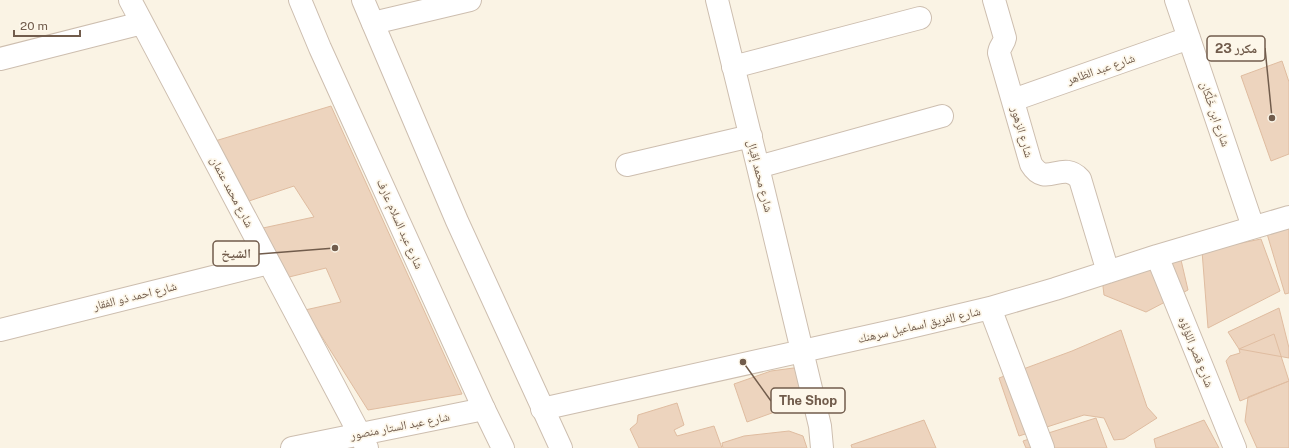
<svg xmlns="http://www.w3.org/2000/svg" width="1289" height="448" font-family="'Public Sans','Noto Naskh Arabic',sans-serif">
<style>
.building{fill:#edd4be;stroke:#dfbca0}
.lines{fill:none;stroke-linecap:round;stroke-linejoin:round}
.minor-casing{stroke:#cdbeaf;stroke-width:24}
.tertiary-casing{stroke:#cdbeaf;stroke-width:24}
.minor{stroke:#fff;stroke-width:22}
.tertiary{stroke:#fff;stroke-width:22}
.labels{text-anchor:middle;stroke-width:3.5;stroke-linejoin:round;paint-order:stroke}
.street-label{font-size:12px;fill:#715c4c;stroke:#fdf7ea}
.leader{fill:none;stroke:#715c4c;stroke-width:1.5}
.callout-dot{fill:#715c4c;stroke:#fdf7ea;stroke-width:1.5}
.callout{fill:#fdf7ea;stroke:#715c4c;stroke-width:1.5}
.callout-label{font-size:13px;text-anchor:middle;font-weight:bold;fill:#715c4c}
</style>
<rect width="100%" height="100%" fill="#faf3e4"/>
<!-- building -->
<path class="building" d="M1282 61 1289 82V154L1271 161 1241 76Z
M331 106 462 394 368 410 305 310 341 302 326 268 289 277 263 228 314 217 294 186 246 202 215 141Z
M1289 221V293L1285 294 1265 227Z
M1261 239 1280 291 1208 328 1202 251Z
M1178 247 1188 290 1146 312 1104 295 1100 261Z
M1279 308 1289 348V358L1239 349 1228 332Z
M1121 330 1147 407 1157 418 1124 439 1114 440 1104 418 1084 415 1019 436 999 378 1072 351Z
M1274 334 1289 381 1240 401 1226 361 1230 356 1240 353 1239 349Z
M801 367 807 403 783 409 747 422 734 384 771 371Z
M1289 381V448H1257L1245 421 1248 397Z
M677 403 684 425 674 430 677 436 714 426 722 448H639L630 429 637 423 638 415Z
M1096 418 1107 448H1026L1023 441Z
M924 420 936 448H852L851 445Z
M1204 420 1219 448H1156L1154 439Z
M789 431 803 436 807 448H723L722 443 744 436Z"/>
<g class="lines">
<!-- minor casing -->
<g class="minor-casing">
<path id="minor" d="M130 0 367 448
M717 0 758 167 820 426 822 448
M994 0 1005 38C1004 44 999 47 999 53L1031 164C1046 189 1062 159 1080 179L1108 272
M1176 0 1253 227
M373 23 470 0
M0 59 142 23
M733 67 920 18
M1013 100 1189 38
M627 165 751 136
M758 167 942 116
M1157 256 1235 448
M990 308 1043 448
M0 330 269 263
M542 409 906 328 990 308 1055 289 1157 256 1289 217
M292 448 484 409"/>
</g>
<!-- tertiary casing -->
<g class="tertiary-casing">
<path id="tertiary" d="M300 0 320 48 484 409 503 448
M363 0 457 221 561 448"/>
</g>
<!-- minor -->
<use href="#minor" class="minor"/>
<!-- tertiary -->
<use href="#tertiary" class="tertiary"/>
</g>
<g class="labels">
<!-- street labels -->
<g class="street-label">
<text transform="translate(1101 69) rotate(-19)" y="4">شارع عبد الظاهر</text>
<text transform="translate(1215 114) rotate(71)" y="4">شارع ابن خَلِّكان</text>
<text transform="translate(1022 132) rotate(74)" y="4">شارع الزهور</text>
<text transform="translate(760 176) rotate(76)" y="4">شارع محمد إقبال</text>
<text transform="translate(232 192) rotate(62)" y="4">شارع محمد عثمان</text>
<text transform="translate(400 224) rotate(66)" y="4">شارع عبد السلام عارف</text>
<text transform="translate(135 296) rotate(-14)" y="4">شارع احمد ذو الفقار</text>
<text transform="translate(919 325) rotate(-13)" y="4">شارع الفريق اسماعيل سرهنك</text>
<text transform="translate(1196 352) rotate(68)" y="4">شارع قصر اللؤلؤه</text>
<text transform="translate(400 426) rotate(-11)" y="4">شارع عبد الستار منصور</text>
</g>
</g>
<!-- callouts -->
<path class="leader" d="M1272 118L1265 48M335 248L259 254M743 362L771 401"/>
<g class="callout-dot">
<circle cx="1272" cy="118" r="4"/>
<circle cx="335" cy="248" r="4"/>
<circle cx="743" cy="362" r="4"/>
</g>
<g class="callout">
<rect x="1207" y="36" width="58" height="25" rx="4"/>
<rect x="213" y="241" width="46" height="25" rx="4"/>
<rect x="771" y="388" width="74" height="25" rx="4"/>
</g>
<g class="callout-label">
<text x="1236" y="53">23 مكرر</text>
<text x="236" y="258">الشيخ</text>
<text x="808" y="405">The Shop</text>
</g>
<!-- scale -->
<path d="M14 30v6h66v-6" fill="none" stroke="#715c4c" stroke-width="2"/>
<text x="20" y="30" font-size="12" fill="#715c4c" stroke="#fdf7ea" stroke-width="3" paint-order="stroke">20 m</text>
</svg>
